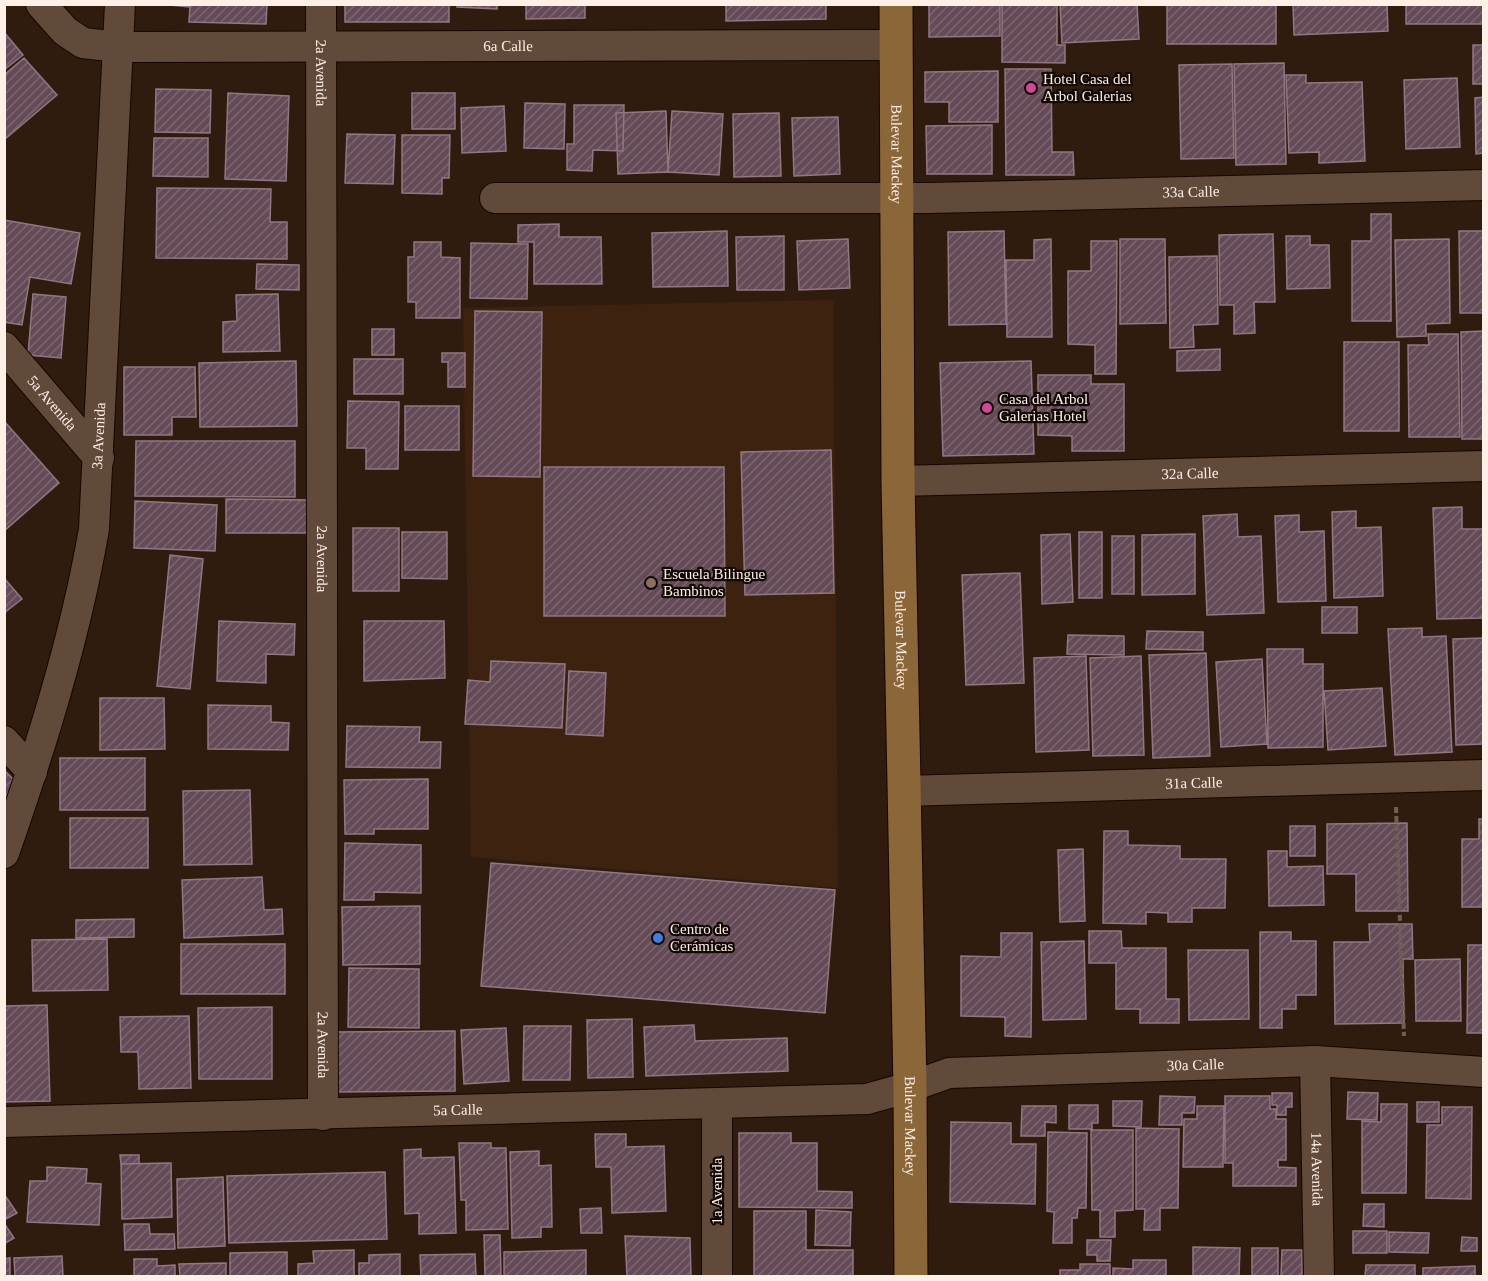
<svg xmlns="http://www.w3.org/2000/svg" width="1488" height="1281" font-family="Georgia,serif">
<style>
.built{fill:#3d2210}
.building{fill:url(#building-hatch);stroke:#927683;stroke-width:1.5}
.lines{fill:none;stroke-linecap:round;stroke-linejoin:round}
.minor-casing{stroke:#170600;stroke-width:32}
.major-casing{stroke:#170600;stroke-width:35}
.path{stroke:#715e52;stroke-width:4;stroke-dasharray:6 3;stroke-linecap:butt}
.minor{stroke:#624a3b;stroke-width:30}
.major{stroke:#8b6639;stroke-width:33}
.hotel-dot{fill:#d1479c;stroke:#120904;stroke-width:2}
.education-dot{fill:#8d6e63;stroke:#120904;stroke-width:2}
.shop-dot{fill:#3f7fe0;stroke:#120904;stroke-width:2}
.labels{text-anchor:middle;stroke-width:4.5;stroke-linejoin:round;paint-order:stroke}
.street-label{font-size:15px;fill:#fff0e7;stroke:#120904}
.poi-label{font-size:15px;fill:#fff0e7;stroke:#120904;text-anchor:start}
</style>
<defs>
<pattern id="building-hatch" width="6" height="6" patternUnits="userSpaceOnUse" patternTransform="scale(1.5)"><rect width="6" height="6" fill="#654b58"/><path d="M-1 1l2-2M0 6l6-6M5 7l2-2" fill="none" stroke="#7c6570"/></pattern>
</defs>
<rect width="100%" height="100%" fill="#301c0e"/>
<!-- built -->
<path class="built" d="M833 300 838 888 471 857 463 308Z"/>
<!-- building -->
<path class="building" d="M159 4H267L266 24 189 22 190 7Z
M345 4H449V22H345Z
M457 4H497V9L457 7Z
M526 4H585V18L526 19Z
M726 4H826V19L726 21Z
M929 4H1000V36L929 37Z
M1002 4H1057V45H1065V63L1002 62Z
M1060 4H1137L1139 39 1062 43Z
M1167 4H1276V44H1167Z
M1293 4H1387L1388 31 1294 35Z
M1406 4H1484V24H1406Z
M4 32 23 55 4 70Z
M1473 45H1484V84H1473Z
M24 58 57 95 4 140V75Z
M1284 63 1286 164 1236 165 1234 64Z
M1232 64 1234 158 1181 159 1179 65Z
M1005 69H1051L1052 152H1073L1074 175H1006Z
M998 71V122H949V102H925V72Z
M1286 75H1306V83L1362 82 1365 161 1319 163V152L1289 153Z
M1457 78 1460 147 1406 149 1404 80Z
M156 89 211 90 210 133 155 132Z
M228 93 289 96 286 181 225 179Z
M412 93H455V129H412Z
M1484 97V153L1476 154 1475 98Z
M525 103 565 104 564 149 524 148Z
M574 105H624L623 151 593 150 592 171 567 170V144H574Z
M504 106 506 151 462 153 461 108Z
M666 111 668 172 618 174 616 113Z
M672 111 723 114 719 175 668 172Z
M779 113 781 176 734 177 733 114Z
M838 117 840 174 794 176 792 118Z
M992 125V174H927L926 126Z
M347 134 395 135 393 184 345 183Z
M402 135H450L449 178H442V194L402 193Z
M154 138H208V177L153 176Z
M157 188 271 189 270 222H287V259L156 258Z
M1371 214H1391V321H1352V241H1371Z
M4 220 80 233 71 284 30 277 22 325 4 322Z
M559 224V237H601L602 284H534V242H518V225Z
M727 231 728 286 653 287 652 233Z
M1004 231 1006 324 949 325 948 232Z
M1459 231H1484V313H1460Z
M1273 234 1275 302H1254L1255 333 1234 334V305H1220L1219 235Z
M784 236V290H737L736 237Z
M1286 236H1310V245H1329L1330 288 1287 289Z
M848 239 850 288 799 290 797 241Z
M1051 239 1052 337H1007L1006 260H1034V240Z
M1120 239H1165L1166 323 1120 324Z
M1449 239 1450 323 1426 324V336L1397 337 1395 240Z
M1091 241H1117L1116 374H1095V345L1068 344V271H1091Z
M414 242H441V257L460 258V318H416V302H408V257H414Z
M471 243 528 244 527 299 470 298Z
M1217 256 1218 324 1193 325 1194 347 1170 348 1169 257Z
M257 264 299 265V290L256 289Z
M33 294 66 297 61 358 28 355Z
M278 294 280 351 223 352V322L237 321 236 295Z
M475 311 542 312 540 477 473 476Z
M372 329H394V355H372Z
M1484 331V439H1462L1461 332Z
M1428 334H1458L1460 437H1409L1408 345H1429Z
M1344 342H1399V431H1344Z
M1220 349V370L1177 371V351Z
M442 353H465V387H448V362H442Z
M354 359H403V394H354Z
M296 361 297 426 200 427 199 363Z
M1031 361 1034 454 943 456 940 363Z
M124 367H195L196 417H172V435H124Z
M1038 375H1091V384H1124V451H1072V436L1038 435Z
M348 401 399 402 398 469H366V448H347Z
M405 406H459V450H405Z
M4 421 59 483 4 531Z
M136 441H295V497L135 496Z
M831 450 834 593 745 595 741 452Z
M544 467H724L725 616H544Z
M226 499 310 500V533H226Z
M135 501 217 505 215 551 134 548Z
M1462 507V529H1484V618L1437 619 1433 508Z
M1356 511V528L1381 527 1383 596 1334 598 1332 512Z
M1237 514 1238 537 1261 536 1264 613 1207 615 1203 516Z
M1299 515V532L1324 531 1326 601 1278 602 1275 516Z
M353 528H399V591H353Z
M402 532H447V579L402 578Z
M1079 532H1102V598H1079Z
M1070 534 1073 602 1042 604 1041 535Z
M1195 534V594L1142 595V535Z
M1112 536H1134V594H1112Z
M170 555 203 559 190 689 157 686Z
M1020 573 1024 683 966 685 962 575Z
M4 578 22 599 4 613Z
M1322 607H1357V633H1322Z
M219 621 295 624 294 655 266 654V683L217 681Z
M364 621H444L445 678 364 681Z
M1422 628V637L1446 636 1452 752 1395 755 1388 629Z
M1147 631 1203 632V650L1146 649Z
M1068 635 1124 636V655L1067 654Z
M1484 638V744L1456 745 1453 639Z
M1267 649H1303V664H1323V747L1268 748Z
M1206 653 1210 756 1153 758 1149 655Z
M1086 656 1089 750 1036 752 1034 658Z
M1141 656 1144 755 1093 756 1090 658Z
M1262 659 1267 744 1221 747 1216 662Z
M491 661 565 664 562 728 465 724 468 680 490 682Z
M569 671 606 673 603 736 566 734Z
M1382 688 1386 746 1328 750 1324 691Z
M100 698H164L165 749 100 750Z
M208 705 271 706V722L289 723 288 750 208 749Z
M347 726 420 727 419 742H441L440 768 346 767Z
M60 758H145V810H60Z
M4 770 19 785 4 799Z
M428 779V829H374V834H345L344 780Z
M250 790 252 864 184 865 183 791Z
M70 818H148V868H70Z
M1479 819H1484V907H1462V839H1479Z
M1407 823 1408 911H1356V874H1327V824Z
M1290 826H1315V856H1290Z
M1104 831H1128V845L1180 846V859H1226L1225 908H1192V922H1168V913L1146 912V924L1103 923Z
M345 843 421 845V893L374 892V900H344Z
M1083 849 1085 921 1060 922 1058 850Z
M1268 851H1287V867L1323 866 1324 905 1269 906Z
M491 863 835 890 825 1013 481 986Z
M262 877 264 910 282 909 283 934 184 938 182 880Z
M420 906V964L343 965 342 907Z
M134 919V937L76 938V920Z
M1369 924H1412L1413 959H1403L1404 1023 1335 1024 1334 942H1370Z
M1089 931H1121L1122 948H1166V999H1179V1023H1140V1009H1116V963H1089Z
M1260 932H1291V941H1316V995H1296V1009H1282V1028H1260Z
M1001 933H1032L1031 1037 1005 1036V1017L961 1016V956L1001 957Z
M107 939 108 990 33 991 32 940Z
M1084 941 1086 1019 1043 1020 1041 942Z
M181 944H285V994H181Z
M1468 945H1484V1033H1467Z
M1188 950H1248L1249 1019 1189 1020Z
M1460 959 1461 1021H1416L1415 960Z
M349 968 419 969V1028L348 1027Z
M47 1005 50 1101 4 1102V1006Z
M272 1007V1079H199L198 1008Z
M189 1016 191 1088 139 1089 138 1052H121L120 1017Z
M632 1019 633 1077 588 1078 587 1020Z
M694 1025 695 1041 787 1038 788 1071 646 1076 644 1027Z
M524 1026H571L570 1080H523Z
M506 1028 509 1081 464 1084 461 1030Z
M455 1031V1091L336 1092 335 1032Z
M1348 1092 1378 1093 1377 1120 1347 1119Z
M1272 1093H1292V1107H1286V1115H1277V1105H1272Z
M1160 1096 1195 1097 1194 1113H1182V1125H1159Z
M1225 1096H1270V1109H1276V1119H1286V1160H1278V1167L1296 1168V1186H1233V1163H1225Z
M1113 1101H1142L1141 1127 1113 1126Z
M1417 1102H1439V1122H1417Z
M1381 1104H1407L1406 1193H1362V1121L1381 1122Z
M1069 1105H1098V1123H1092V1129H1069Z
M1022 1106H1056V1123L1045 1122V1136H1021Z
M1197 1106H1224L1223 1167H1183L1184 1119H1197Z
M1442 1107H1472L1471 1199 1426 1198 1427 1125H1442Z
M951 1122 1011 1123V1144H1036L1035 1204 950 1202Z
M1136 1128 1179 1129 1178 1208H1160V1230H1144L1145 1209H1136Z
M1091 1130H1133V1210L1115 1211V1237H1100V1210H1092Z
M1048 1132 1087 1133 1086 1208H1078L1077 1218H1072V1243H1053L1054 1212 1047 1211Z
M739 1133H791V1143H817V1191L852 1192V1208L739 1207Z
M595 1134H626V1147L664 1146 666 1211 612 1213 611 1167H596Z
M459 1143H491V1148H506L508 1229 466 1230V1200H461Z
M421 1149V1158L454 1157 456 1233 419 1234V1213L405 1214 404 1150Z
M539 1151V1166L551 1165 552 1227H541V1237L512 1238 510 1152Z
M120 1155H139V1164H121Z
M171 1163 172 1217 122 1219 121 1164Z
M47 1167 87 1169 86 1183 101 1184 99 1225 27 1222 30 1181H47Z
M385 1172 387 1239 229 1243 227 1176Z
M223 1177 225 1246 178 1248 177 1179Z
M4 1194 17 1213 4 1220Z
M1364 1204H1384V1227L1363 1226Z
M601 1208 602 1233H581L580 1209Z
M816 1210 851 1212 850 1246 815 1245Z
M754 1211H806V1250H853V1276H754Z
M4 1223 14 1238 4 1244Z
M124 1224H149L150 1234H174L175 1249 125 1250Z
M1353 1231H1387V1253H1353Z
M1389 1232 1429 1233 1428 1253 1389 1252Z
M484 1235H500L501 1276H485Z
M625 1236 690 1238 691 1276H627Z
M1462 1237 1477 1238V1251H1461Z
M1087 1240H1111L1110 1261H1097V1255H1087Z
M1193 1247 1240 1248 1239 1276H1193Z
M1252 1248H1278V1276H1252Z
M354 1250V1276H298V1264L314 1263 313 1251Z
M586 1250V1276H504V1252Z
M1282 1250H1302V1276H1281Z
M287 1252V1276H230V1253Z
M400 1254V1276H359V1263H369V1255Z
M475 1254 476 1276H421L420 1255Z
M62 1256 63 1276H15L14 1258Z
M10 1258V1276H4V1259Z
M134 1259H157V1266L175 1265V1276H134Z
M1133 1260H1166V1276H1113V1268L1133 1269Z
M226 1263V1276H180L179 1264Z
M1080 1264H1110V1276H1060V1270H1080Z
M1366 1265H1415V1276H1365Z
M1475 1266V1276H1423V1268Z"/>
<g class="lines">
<!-- minor casing -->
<g class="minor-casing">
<g id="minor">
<path id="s1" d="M41 4 65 31 83 43 118 47 897 45"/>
<path id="s2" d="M321 4 323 1115"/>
<path id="s3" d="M495 198H928L1484 185"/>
<path id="s4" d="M4 347 99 458"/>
<path id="s5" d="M898 481 1484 466"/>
<path d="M4 741 32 772"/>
<path id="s6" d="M903 791 1484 775"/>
<path id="s7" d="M4 853C41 747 75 639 94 529L120 4"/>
<path id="s8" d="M1315 1061 1319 1276"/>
<path d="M717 1105V1276"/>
<path id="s9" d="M4 1122 867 1099 910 1087 949 1073 1315 1061 1484 1072"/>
</g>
</g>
<!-- major casing -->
<g class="major-casing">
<g id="major">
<path id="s10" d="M896 4 898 481 910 1087 911 1276"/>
</g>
</g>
<!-- path -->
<path class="path" d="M1396 807 1404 1036"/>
<!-- minor -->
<use href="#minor" class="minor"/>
<!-- major -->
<use href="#major" class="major"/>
</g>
<!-- markers -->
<g class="hotel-dot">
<circle cx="1031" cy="88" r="6"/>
<circle cx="987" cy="408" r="6"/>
</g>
<circle class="education-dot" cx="651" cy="583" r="6"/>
<circle class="shop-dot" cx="658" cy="938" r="6"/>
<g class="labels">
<!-- street labels -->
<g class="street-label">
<text dy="5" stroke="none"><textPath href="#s1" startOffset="483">6a Calle</textPath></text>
<text dy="5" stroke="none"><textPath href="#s2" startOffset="69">2a Avenida</textPath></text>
<text dy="5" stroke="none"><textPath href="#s10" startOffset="150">Bulevar Mackey</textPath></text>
<text dy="5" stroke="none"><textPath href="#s3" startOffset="696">33a Calle</textPath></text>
<text dy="5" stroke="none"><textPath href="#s4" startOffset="74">5a Avenida</textPath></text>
<text dy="5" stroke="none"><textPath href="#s7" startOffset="430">3a Avenida</textPath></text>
<text dy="5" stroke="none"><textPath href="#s5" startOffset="292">32a Calle</textPath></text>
<text dy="5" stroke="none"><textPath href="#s2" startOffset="555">2a Avenida</textPath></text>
<text dy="5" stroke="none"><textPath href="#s10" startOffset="636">Bulevar Mackey</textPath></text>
<text dy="5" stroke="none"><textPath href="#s6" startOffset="291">31a Calle</textPath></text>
<text dy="5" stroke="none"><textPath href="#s2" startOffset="1041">2a Avenida</textPath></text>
<text dy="5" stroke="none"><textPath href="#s9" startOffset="1196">30a Calle</textPath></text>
<text dy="5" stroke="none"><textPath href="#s9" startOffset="454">5a Calle</textPath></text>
<text dy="5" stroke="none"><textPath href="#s10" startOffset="1122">Bulevar Mackey</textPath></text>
<text dy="5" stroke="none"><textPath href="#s8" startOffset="108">14a Avenida</textPath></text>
<text transform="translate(717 1191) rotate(-90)" y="5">1a Avenida</text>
</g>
<!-- poi labels -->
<g class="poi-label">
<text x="1043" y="84">Hotel Casa del<tspan x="1043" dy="17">Arbol Galerias</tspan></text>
<text x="999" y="404">Casa del Arbol<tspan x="999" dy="17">Galerias Hotel</tspan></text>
<text x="663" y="579">Escuela Bilingue<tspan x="663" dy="17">Bambinos</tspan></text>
<text x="670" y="934">Centro de<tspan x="670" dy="17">Cerámicas</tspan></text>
</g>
</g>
<!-- border -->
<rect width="1488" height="1281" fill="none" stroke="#fff0e7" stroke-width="12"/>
</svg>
